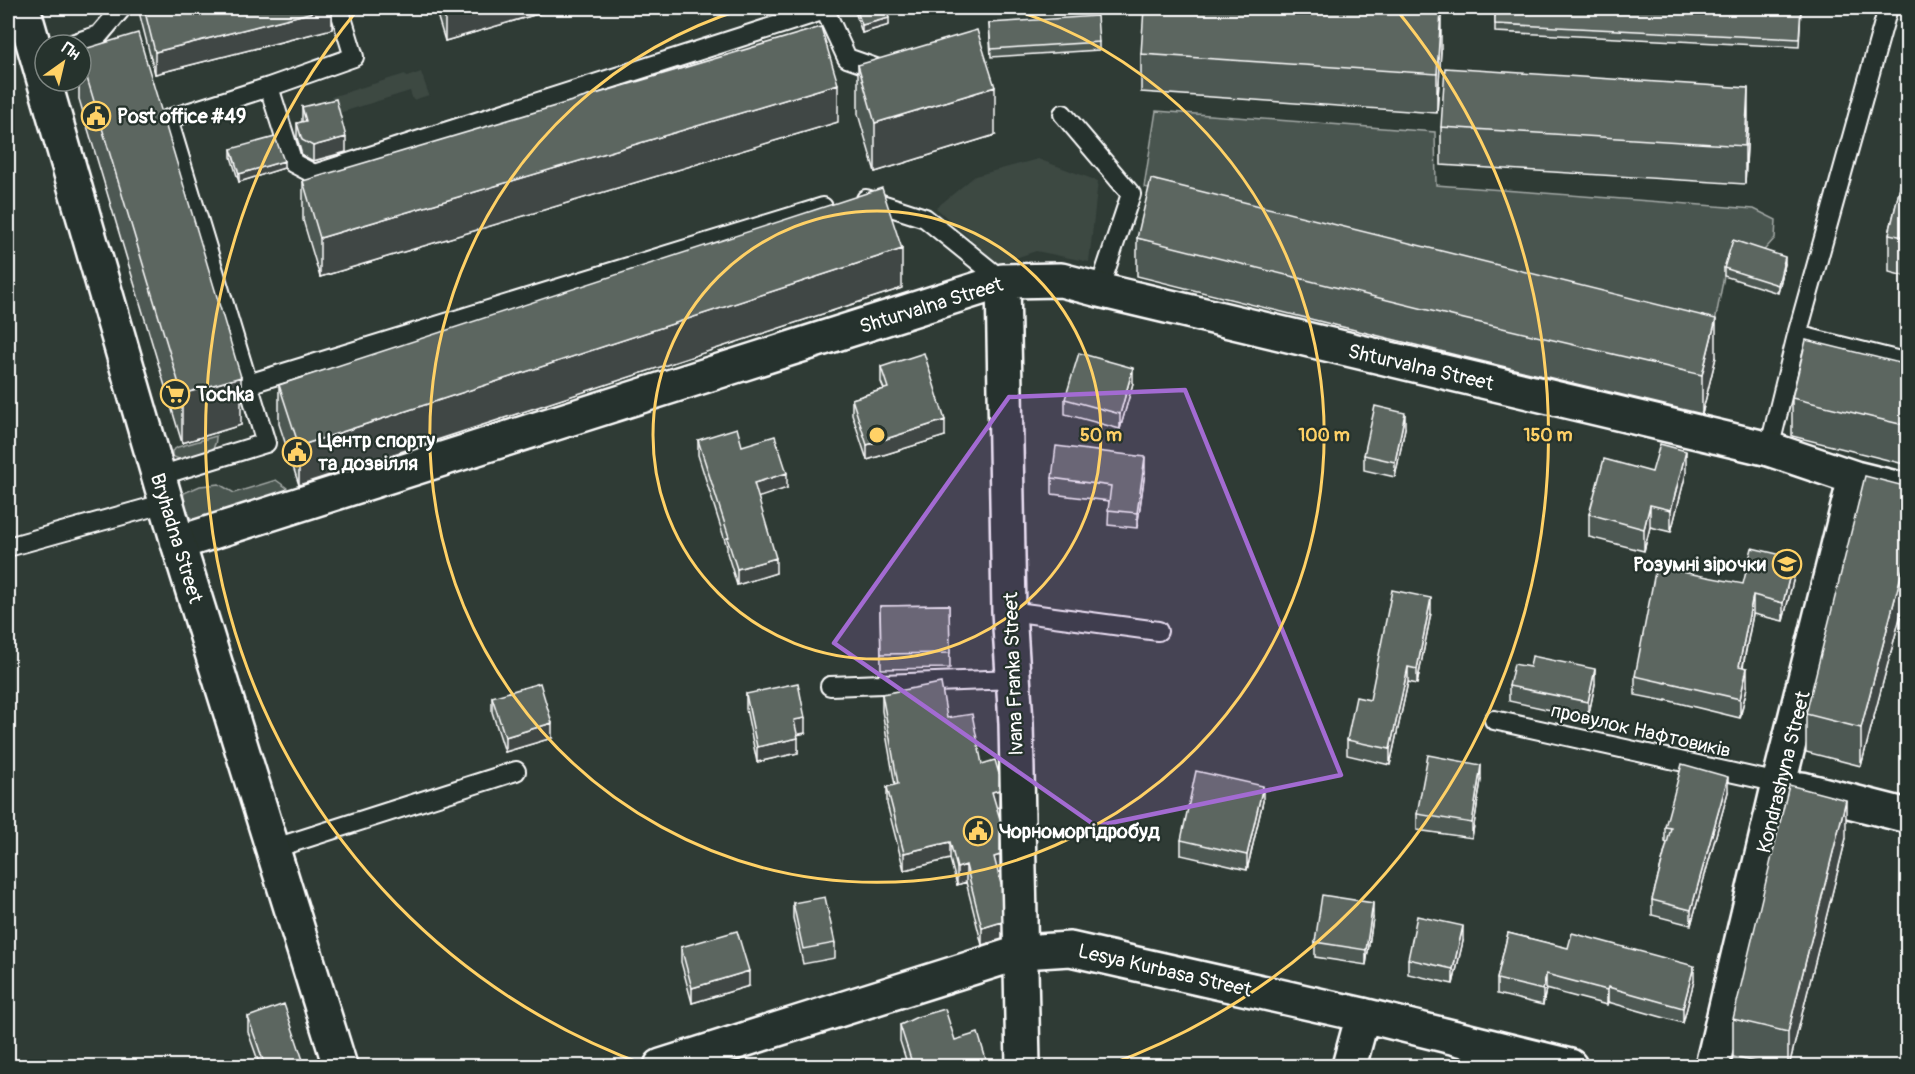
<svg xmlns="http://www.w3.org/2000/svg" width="1915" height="1074" font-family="Pangolin,sans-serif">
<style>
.built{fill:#3c4842}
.green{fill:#4a544f;stroke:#a4aaa7;stroke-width:1.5}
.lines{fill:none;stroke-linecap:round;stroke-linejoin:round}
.lane-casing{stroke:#fff;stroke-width:22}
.street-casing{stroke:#fff;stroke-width:38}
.secondary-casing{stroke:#fff;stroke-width:38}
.lane{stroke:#26332d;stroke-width:18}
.street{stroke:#26332d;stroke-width:33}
.secondary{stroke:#26332d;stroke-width:33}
.wall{fill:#4e5853;stroke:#fff;stroke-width:1.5}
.shaded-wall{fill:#404744;stroke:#fff;stroke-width:1.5}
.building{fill:#5b6661;stroke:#fff;stroke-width:1.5}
.marked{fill:#a36bd2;fill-opacity:0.2;stroke:#a36bd2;stroke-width:4.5;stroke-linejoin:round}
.ring{fill:none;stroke:#ffd166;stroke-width:3}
.labels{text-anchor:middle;stroke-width:4.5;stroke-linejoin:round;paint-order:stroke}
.poi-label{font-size:20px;font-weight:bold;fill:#fff;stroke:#26332d;text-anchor:start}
.street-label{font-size:20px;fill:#fff;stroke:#26332d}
.centre{fill:#ffd166;stroke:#26332d;stroke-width:3}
.ring-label{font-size:18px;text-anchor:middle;font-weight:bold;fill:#ffd166;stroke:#26332d;stroke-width:4.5;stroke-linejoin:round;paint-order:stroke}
</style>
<rect width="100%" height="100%" fill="#2f3b35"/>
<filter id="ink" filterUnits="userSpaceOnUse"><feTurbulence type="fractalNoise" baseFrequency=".0167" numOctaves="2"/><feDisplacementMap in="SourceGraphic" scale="12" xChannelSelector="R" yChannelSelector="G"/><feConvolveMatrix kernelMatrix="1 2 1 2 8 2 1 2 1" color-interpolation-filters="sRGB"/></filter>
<g filter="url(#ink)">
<!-- built -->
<path class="built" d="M421 72 429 95 413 100 410 91 336 114 331 97 405 74 407 77Z
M1038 159 1098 181 1089 262 1036 251 998 264 936 208 975 176Z"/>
<!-- green -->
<path class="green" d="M1156 111 1435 132 1436 185 1754 209 1776 220 1775 238 1759 256 1733 248 1724 276 1714 327 1144 187Z
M216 436C217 452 201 461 186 461 182 461 177 458 172 456V451L178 447Z
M276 480 287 488 284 505 216 513 209 522C189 521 179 515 184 493L200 486 219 484 234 493Z"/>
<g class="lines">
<!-- lane casing -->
<g class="lane-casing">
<path id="lane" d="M824 8 847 58 887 72
M69 45 99 35 122 8
M269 87 354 57 339 8
M1063 114 1131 194 1099 290
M866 199 925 218 1003 281
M1797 335 1908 363
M248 384 823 207
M1769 449 1797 335 1888 8
M159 476 266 443 168 119 269 87 293 163 314 174 825 10
M8 547 166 503
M1009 611 1158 631
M830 686 1014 679
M1494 720 1779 783
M272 849 516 771"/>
</g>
<!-- street casing -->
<g class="street-casing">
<path id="street" d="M1003 281 1009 611 1016 723 1023 1066
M178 543 1003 281 1061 280 1099 290 1769 449 1855 478 1908 491
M1802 789 1908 816
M661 1066 1022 952 1070 949 1363 1015 1570 1066
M1349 1066 1363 1015
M1712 1066 1779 783 1855 478"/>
</g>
<!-- secondary casing -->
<g class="secondary-casing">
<path id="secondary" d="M23 8 178 543 340 1066"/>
</g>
<!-- lane -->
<use href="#lane" class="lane"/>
<!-- street -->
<use href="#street" class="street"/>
<!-- secondary -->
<use href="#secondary" class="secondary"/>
</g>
<!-- wall -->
<path class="wall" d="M139 8H332V29L155 74 139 12Z
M435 8H558L445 41Z
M854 8H886L889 25 862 33Z
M1495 8H1801L1799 47 1495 32Z
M989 23 1099 42V50L991 57Z
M81 50 241 425 182 443 79 99V81H81Z
M1441 50 1437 113 1141 92V54Z
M858 65 995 135 875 172 858 114Z
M302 107 346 152 313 161 302 155 297 138V123L302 122Z
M838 122 320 277 303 220V181Z
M1748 126 1745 184 1441 165V127Z
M231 149 284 168 239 182 231 157Z
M1908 154V277L1889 272V234Z
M1137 238 1716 357 1702 414 1464 357 1137 276Z
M1785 264 1778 293 1724 276V268Z
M902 288 299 485 279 424V385Z
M1908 365V465L1792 436V398Z
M881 367 945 436 867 460 852 414V399L884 389 881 382Z
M1133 383 1120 429 1065 414V399Z
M1405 428 1395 477 1364 470V455Z
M698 440 742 446 787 488 758 497 776 573 737 585 727 553V547L698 455Z
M1145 472 1137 528 1108 525 1109 501 1052 494V478Z
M1652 472 1686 473 1671 532 1650 527 1644 551 1589 537V514Z
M1908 487V587L1861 766 1806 752V714Z
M1794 577 1783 621 1753 614 1743 667 1747 687 1740 718 1666 700V701L1635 695V676L1743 584Z
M949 605 950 668 881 669 880 606Z
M1431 613 1417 684 1408 682 1390 765 1347 755V740L1370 700Z
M1595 684 1588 718 1509 701V686Z
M746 694 805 733 797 735 798 753 757 762 746 709Z
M882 694 947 718 982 764 999 807 997 808 1000 872 998 873 1002 939 982 945 966 882 957 885 950 859 904 870 887 804V787L895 785 882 711Z
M492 697 552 738 505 752 492 712Z
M1481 780 1472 838 1417 830V814Z
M1728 792 1691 925 1652 915V900L1667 843 1665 842V827Z
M1263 801 1247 870 1181 855V840Z
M1846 838 1789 1066H1772L1733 1057V1019Z
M793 903 835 943V958L803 964 793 918Z
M1373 918 1366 965 1315 957V942Z
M1508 933 1694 981 1683 1023 1608 1002 1607 1005 1546 989 1543 1005 1497 994V979Z
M1463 941 1453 984 1408 974V959Z
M681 947 749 986 692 1003 681 962Z
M248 1017 305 1066H260L248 1032Z
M900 1025 955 1040 988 1066H908L900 1041Z"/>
<!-- shaded-wall -->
<path class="shaded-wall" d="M329 8H332V29L155 74V52Z
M445 8H558L445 41Z
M1441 11V50L1437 113V74Z
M889 18V25L862 33V25Z
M838 84V122L320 277V238Z
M995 87V135L875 172V123Z
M1748 88V126L1745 184V146Z
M346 137V152L313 161V146Z
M284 161V168L239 182V174Z
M902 249V288L299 485V446Z
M1785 257V264L1778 293V285Z
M1716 319V357L1702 414V375Z
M1133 368V383L1120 429V414Z
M241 377V425L182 443V394Z
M1405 413V428L1395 477V462Z
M945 420V436L867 460V445Z
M1686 451V473L1671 532V510Z
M1145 457V472L1137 528V513Z
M787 473V488L754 499V483Z
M1650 505V527L1644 551V529Z
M1908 549V587L1861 766V728Z
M776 558V573L737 585V569Z
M1794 558V577L1783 621V603Z
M1753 595V614L1739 685V666Z
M1431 598V613L1417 684V669Z
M1408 667V682L1390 765V749Z
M1747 668V687L1740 718V699Z
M1595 669V684L1588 718V702Z
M805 718V733L794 735V720Z
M552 723V738L505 752V737Z
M798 738V753L757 762V747Z
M1481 765V780L1472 838V823Z
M1728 777V792L1691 925V910Z
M1263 786V801L1247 870V855Z
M999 790V807L992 809V792Z
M1846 800V838L1789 1066H1788V1032Z
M950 842V859L904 870V853Z
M1000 855V872L994 874V857Z
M966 865V882L957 885V868Z
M1373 903V918L1366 965V950Z
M1002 922V939L982 945V928Z
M1463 926V941L1453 984V969Z
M1694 966V981L1683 1023V1008Z
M749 971V986L692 1003V988Z
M1546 974V989L1543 1005V990Z
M1608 987V1002L1607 1005V990Z"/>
<!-- building -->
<path class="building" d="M144 8H329L155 52Z
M856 8H886L889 18 862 25Z
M1144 8H1381L1441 11 1437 74 1141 54Z
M1495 8H1801L1799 39 1495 24Z
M1097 16 1099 42 991 49 989 23Z
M821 27 838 84 320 238 303 181Z
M977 30 995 87 875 123 858 65Z
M138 33 241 377 182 394 81 58V50Z
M1445 68 1748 88 1745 146 1441 127Z
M336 99 346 137 313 146 302 140 297 123 306 121 302 107Z
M275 137 284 161 239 174 231 149Z
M1908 154V238L1889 234Z
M1151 179 1716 319 1702 375 1464 319 1137 238Z
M882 188 902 249 299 446 279 385Z
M1733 240 1785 257 1778 285 1724 268Z
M1806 340 1908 365V426L1792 398Z
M924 353 945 420 867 445 852 399 888 388 881 367Z
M1079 353 1133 368 1120 414 1065 399Z
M1375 406 1405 413 1395 462 1364 455Z
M737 428 742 446 775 436 787 473 754 483 776 558 737 569 727 538 729 537 698 440Z
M1660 444 1686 451 1671 510 1650 505 1644 529 1589 514 1604 459 1652 472Z
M1056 446 1145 457 1137 513 1108 510 1111 486 1052 478Z
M1865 476 1908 487V549L1861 728 1806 714Z
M1752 548 1794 558 1783 603 1753 595 1739 666 1747 668 1740 699 1666 682V683L1635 676 1656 567 1743 584Z
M1392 590 1431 598 1417 669 1408 667 1390 749 1347 740 1356 697 1370 700Z
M949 605 950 653 881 654 880 606Z
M1532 656 1595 669 1588 702 1509 686 1514 664 1530 667Z
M540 683 552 723 505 737 492 697Z
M798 683 805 718 794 720 798 738 757 747 746 694Z
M941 683 947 718 972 714 982 764 995 760 999 774V790L992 792 1000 819V855L994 857 1001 884 1002 922 982 928 966 865 957 868 950 842 904 853 887 787 898 784 882 694Z
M1428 755 1481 765 1472 823 1417 814Z
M1682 764 1728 777 1691 910 1652 900 1671 828 1665 827Z
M1196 771 1263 786 1247 855 1181 840Z
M1789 785 1846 800 1788 1032 1733 1019Z
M1322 895 1373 903 1366 950 1315 942Z
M825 897 835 943 803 949 793 903Z
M1417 916 1463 926 1453 969 1408 959Z
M737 931 749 971 692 988 681 947Z
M1508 933 1568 948 1572 933 1694 966 1683 1008 1608 987 1607 990 1546 974 1543 990 1497 979Z
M284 1004 305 1066H265L248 1017Z
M945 1009 955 1040 978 1033 988 1066H913L900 1025 917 1017Z"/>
</g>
<!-- marked area -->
<path class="marked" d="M1185 390 1341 775 1096 826 834 643 1009 397Z"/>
<!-- distance rings -->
<g class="ring">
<circle cx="877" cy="435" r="224"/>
<path d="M1008 8A447 447 0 1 1 746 8"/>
<path d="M648 1066A671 671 0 0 1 359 8M1395 8A671 671 0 0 1 1106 1066"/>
</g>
<!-- icons -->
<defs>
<g id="civic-ring" transform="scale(1.5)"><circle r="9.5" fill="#26332d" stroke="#ffd166" stroke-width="1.5"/><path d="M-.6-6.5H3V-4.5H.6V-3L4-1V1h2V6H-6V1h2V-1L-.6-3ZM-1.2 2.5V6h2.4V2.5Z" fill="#ffd166"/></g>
<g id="supermarket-ring" transform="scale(1.5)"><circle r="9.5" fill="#26332d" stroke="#ffd166" stroke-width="1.5"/><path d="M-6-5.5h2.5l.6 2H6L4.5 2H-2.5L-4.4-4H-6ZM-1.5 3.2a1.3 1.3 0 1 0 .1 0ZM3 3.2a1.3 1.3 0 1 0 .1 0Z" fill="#ffd166"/></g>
<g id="school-ring" transform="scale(1.5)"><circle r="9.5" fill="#26332d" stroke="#ffd166" stroke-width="1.5"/><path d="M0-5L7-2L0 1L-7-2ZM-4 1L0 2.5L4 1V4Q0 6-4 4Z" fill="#ffd166"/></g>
</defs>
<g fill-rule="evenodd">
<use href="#civic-ring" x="96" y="116"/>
<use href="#supermarket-ring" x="175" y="394"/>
<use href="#civic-ring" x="297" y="452"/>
<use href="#school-ring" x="1787" y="564"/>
<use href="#civic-ring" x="978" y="831"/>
</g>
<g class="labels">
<!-- poi labels -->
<g class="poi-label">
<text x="117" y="123">Post office #49</text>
<text x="196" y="401">Tochka</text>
<text x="318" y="447">Центр спорту<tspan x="318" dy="23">та дозвілля</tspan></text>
<text x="1766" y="571" text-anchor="end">Розумні зірочки</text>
<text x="999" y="838">Чорноморгідробуд</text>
</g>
<!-- street labels -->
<g class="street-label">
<text transform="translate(931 305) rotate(-17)" y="7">Shturvalna Street</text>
<text transform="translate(1421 367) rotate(13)" y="7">Shturvalna Street</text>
<text transform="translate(177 538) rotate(73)" y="7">Bryhadna Street</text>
<text transform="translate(1013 674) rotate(-92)" y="7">Ivana Franka Street</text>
<text transform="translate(1641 730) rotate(13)" y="7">провулок Нафтовиків</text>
<text transform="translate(1783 772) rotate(-76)" y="7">Kondrashyna Street</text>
<text transform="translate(1165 970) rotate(13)" y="7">Lesya Kurbasa Street</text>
</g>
</g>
<circle cx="877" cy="435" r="9" class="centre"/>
<g class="ring-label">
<text x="1101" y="441">50 m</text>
<text x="1324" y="441">100 m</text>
<text x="1548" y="441">150 m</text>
</g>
<!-- margin -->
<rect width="1915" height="1074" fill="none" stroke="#26332d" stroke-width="30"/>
<rect x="15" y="15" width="1885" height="1044" fill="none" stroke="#fff" stroke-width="2" filter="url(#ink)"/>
<!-- north arrow -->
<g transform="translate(63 63) rotate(34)"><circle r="28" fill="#26332d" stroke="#7d8581" stroke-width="1.5"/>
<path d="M0-4.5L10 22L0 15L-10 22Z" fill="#ffd166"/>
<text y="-9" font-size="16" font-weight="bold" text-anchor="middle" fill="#ffffff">Пн</text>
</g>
</svg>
